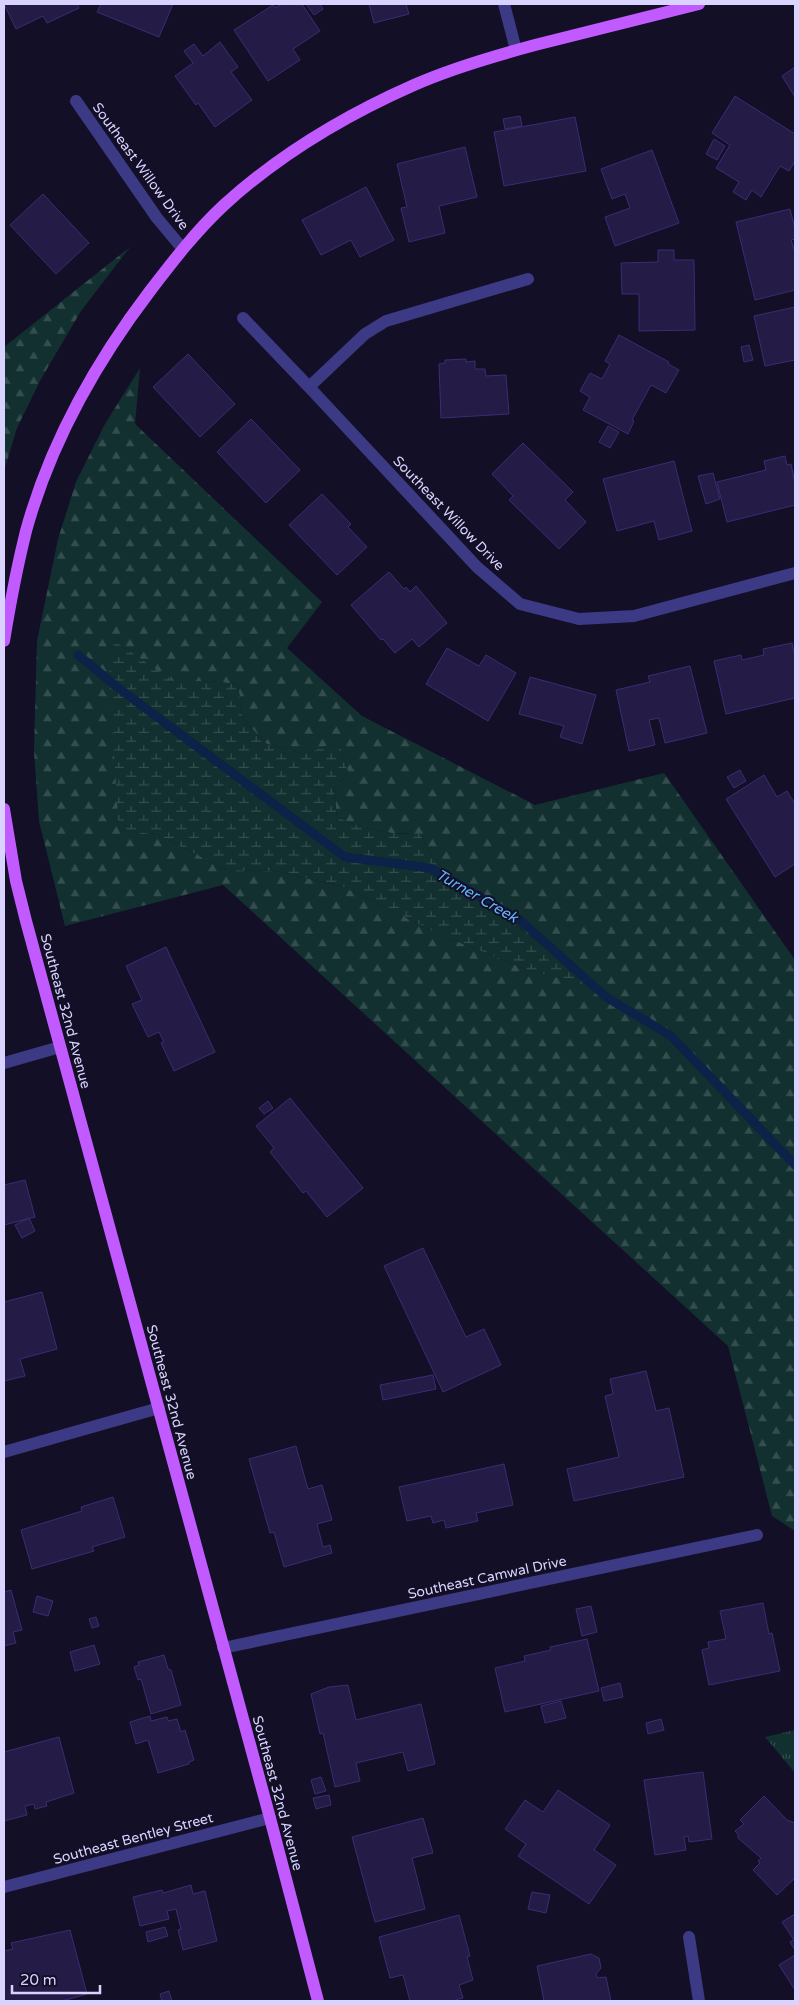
<svg xmlns="http://www.w3.org/2000/svg" width="799" height="2005" font-family="'Varela Round',sans-serif">
<style>
.grass{fill:url(#grass-tufts)}
.forest{fill:url(#forest-firs);fill-rule:evenodd}
.wetland{fill:url(#wetland-marsh)}
.lines{fill:none;stroke-linecap:round;stroke-linejoin:round}
.stream{stroke:#0c2248;stroke-width:9}
.building{fill:#241b47;stroke:#3b2d73}
.minor{stroke:#3d3a85;stroke-width:12}
.major{stroke:#c25bff;stroke-width:12}
.labels{text-anchor:middle;stroke-width:4;stroke-linejoin:round;paint-order:stroke}
.street-label{font-size:14px;fill:#d9d4ff;stroke:#130f26}
.water-label{font-size:15px;font-style:italic;fill:#62b6ff;stroke:#130f26}
</style>
<defs>
<pattern id="grass-tufts" width="24" height="20" patternUnits="userSpaceOnUse" patternTransform="scale(1.25)"><rect width="24" height="20" fill="#12302f"/><path d="M3 7l-1-3M5 7V3M7 7l1-3M15 17l-1-3M17 17v-4M19 17l1-3" fill="none" stroke="#344d4e"/></pattern>
<pattern id="forest-firs" width="22" height="20" patternUnits="userSpaceOnUse" patternTransform="scale(1.25)"><rect width="22" height="20" fill="#12302f"/><path d="M5 1l3.5 6h-7zM16 11l3.5 6h-7z" fill="#344d4e"/></pattern>
<pattern id="wetland-marsh" width="20" height="14" patternUnits="userSpaceOnUse" patternTransform="scale(1.25)"><rect width="20" height="14" fill="#12302f"/><path d="M1 5h8M5 5V1M11 12h8M15 12V8" fill="none" stroke="#344d4e"/></pattern>
</defs>
<rect width="100%" height="100%" fill="#130f26"/>
<!-- grass -->
<path class="grass" d="M795 1730V1773L765 1737Z"/>
<!-- forest -->
<path class="forest" d="M130 247 81 311 41 379 17 428 4 471V347Z
M140 368 135 424 322 602 287 648 362 716 535 805 664 773 795 960V1531L772 1516 728 1346 223 885 65 926 39 821 34 751 37 641 58 539 76 482 105 424ZM113 640 175 683 208 681 238 684 242 716 264 743 303 754 339 742 348 772 334 792 337 817C368 831 386 834 420 834L429 851 446 873 600 988 528 970 439 934 344 887 276 871 227 870 156 834 137 832H119Z"/>
<!-- wetland -->
<path class="wetland" d="M113 640 175 682 208 681 238 684 242 716 264 743 303 754 339 742 348 772 334 792 337 817C368 831 386 834 420 834L429 851 446 873 601 989 528 970 439 934 344 887 276 871 227 870 156 834 137 832H119L109 676Z"/>
<g class="lines">
<!-- stream -->
<path class="stream" d="M78 655 121 690 345 857 430 868 520 920 606 997 671 1036 795 1165"/>
</g>
<!-- building -->
<path class="building" d="M4 4H77L79 8 47 23 43 16 16 29Z
M101 4H173L159 37 97 12Z
M282 4H302L320 31 293 49 300 60 268 81 234 30 273 5 275 8Z
M306 4H320L323 9 314 15Z
M369 4H406L409 14 374 23Z
M220 42 238 67 231 72 252 100 215 127 198 103 196 105 175 76 193 63 184 51 194 44 203 56Z
M795 67V97L782 76Z
M735 96 795 134V161L789 171 780 166 761 197 752 190 746 200 733 192 739 182 716 168 730 145 712 133Z
M520 116 522 126 505 129 503 119Z
M575 117 586 171 504 186 494 132Z
M714 139 725 146 717 160 706 154Z
M465 147 477 197 439 206 445 233 409 242 401 208 407 207 397 164Z
M652 150 679 223 615 246 605 217 630 208 625 194 612 199 601 169Z
M366 187 394 240 360 257 351 240 321 255 302 220Z
M43 194 89 243 56 274 10 225Z
M790 209 795 229V239L791 240 795 252V290L755 300 736 222Z
M658 250H674V260H694L695 330 639 331V294H622L621 263 658 262Z
M795 307V360L765 366 754 316Z
M619 335 669 362 668 364 679 370 666 393 651 385 632 420 634 421 628 434 583 410 590 397 580 391 590 373 602 379 610 364 605 361Z
M749 345 753 360 744 362 741 347Z
M188 354 235 404 200 437 153 387Z
M466 359V362L475 361V369H485L486 376 506 375 509 414 441 418 439 364 445 363V360Z
M251 419 300 470 266 503 217 452Z
M608 426 619 432 610 448 599 442Z
M523 443 573 492 565 500 586 522 559 549 509 500 513 496 492 474Z
M785 456 787 465 791 464 795 484V505L727 522 717 482 766 470 764 461Z
M674 461 692 531 659 540 654 521 617 531 603 479Z
M713 473 720 499 706 504 698 476Z
M322 494 351 524 348 527 367 547 337 575 289 525Z
M389 572 404 589 406 587 410 592 416 586 447 623 419 647 412 639 395 653 383 639 381 640 351 605Z
M792 643 795 657V698L726 714 714 661 741 655 742 660 764 655 763 649Z
M447 648 479 666 486 655 516 673 488 721 426 684Z
M690 666 707 733 665 743 659 718 649 720 655 745 629 751 616 690 650 682 648 676Z
M530 677 596 695 582 744 560 737 564 726 519 714Z
M740 770 746 781 734 788 727 777Z
M764 775 777 797 787 791 795 804V864L775 877 726 799Z
M166 947 215 1052 174 1071 161 1043 164 1042 159 1032 148 1037 132 1004 142 1000 126 966Z
M290 1098 363 1188 327 1217 306 1191 303 1193 270 1152 274 1148 256 1126Z
M268 1101 273 1108 264 1114 259 1108Z
M25 1180 35 1217 4 1225V1185Z
M29 1218 35 1231 22 1238 15 1225Z
M423 1248 466 1337 484 1329 501 1365 443 1392 384 1266Z
M42 1292 57 1349 20 1359 25 1376 4 1381V1302Z
M646 1371 656 1411 669 1408 684 1477 574 1501 567 1469 619 1457 605 1396 613 1394 610 1379Z
M433 1375 436 1389 383 1400 380 1385Z
M296 1446 308 1489 322 1485 332 1520 317 1524 323 1547 330 1545 332 1553 284 1567 274 1532 270 1533 249 1459Z
M504 1464 513 1505 476 1513 478 1521 446 1528 444 1520 433 1523 431 1516 407 1521 399 1487Z
M113 1497 125 1537 92 1547 94 1551 32 1569 21 1530 82 1511 81 1507Z
M11 1590 22 1630 13 1632 16 1643 4 1646V1592Z
M37 1596 53 1601 48 1616 33 1612Z
M763 1603 769 1634 772 1633 780 1671 709 1685 702 1650 709 1648 708 1642 726 1639 720 1611Z
M591 1606 597 1632 582 1636 576 1609Z
M96 1617 99 1626 92 1628 89 1619Z
M587 1639 599 1691 505 1712 495 1668 525 1661 524 1656 551 1650 550 1647Z
M94 1645 100 1664 75 1671 70 1652Z
M164 1655 168 1669 171 1670 181 1705 151 1714 141 1679 138 1680 134 1667 139 1665 138 1662Z
M620 1683 623 1697 604 1701 601 1688Z
M348 1685 356 1720 421 1704 435 1764 408 1771 403 1752 356 1763 360 1781 335 1787 323 1733 320 1734 311 1694 329 1687Z
M561 1701 566 1718 545 1723 541 1706Z
M150 1716 151 1721 167 1717 168 1721 177 1719 181 1732 185 1730 194 1760 189 1762V1764L158 1773 148 1740 136 1744 130 1722Z
M661 1719 664 1730 648 1734 646 1723Z
M59 1737 74 1793 46 1802 47 1806 35 1809 34 1804 25 1806 27 1815 4 1821V1752Z
M703 1772 712 1839 689 1842 688 1836 684 1837 686 1850 655 1855 644 1780Z
M321 1777 326 1791 315 1794 311 1780Z
M558 1790 610 1825 594 1850 616 1865 589 1904 518 1856 526 1844 505 1829 525 1800 543 1812Z
M329 1795 331 1805 316 1809 313 1798Z
M764 1796 787 1820 795 1823V1878L777 1895 753 1870 760 1863 758 1861 761 1858 738 1838V1834L735 1831 744 1824 740 1820Z
M423 1818 433 1853 412 1858 425 1909 375 1922 352 1837Z
M191 1885 193 1894 205 1891 217 1941 183 1950 178 1930 181 1929 176 1909 167 1911 169 1919 140 1926 133 1897 162 1890 163 1893Z
M532 1892 550 1895 546 1913 528 1909Z
M795 1914V1950L790 1942 794 1940 782 1922Z
M459 1915 470 1956 467 1957 473 1980 459 1985 463 1998 452 2001H410L403 1975 390 1978 379 1937Z
M165 1927 168 1936 148 1942 146 1932Z
M70 1930 87 1994 62 2001H4V1951L13 1949 11 1943Z
M591 1954 599 1958 601 1968 596 1974 597 1978 606 1977 611 2001H544L537 1966Z
M795 1955V1990L779 1965Z
M169 1991 172 2001H162L160 1994Z"/>
<g class="lines">
<!-- minor -->
<path class="minor" d="M504 4 516 50
M76 101 157 218 182 248
M528 279 386 321 365 334 309 387 477 567 520 604 579 619 634 616 795 573
M243 318 309 387
M4 1063 60 1047
M4 1452 159 1408
M223 1648 757 1535
M4 1887 270 1818
M689 1937 699 2001"/>
<!-- major -->
<path class="major" d="M4 641C10 604 17 567 26 531 50 444 96 362 150 291 173 261 196 231 224 205 279 155 346 115 414 85 452 68 494 56 535 45 590 31 645 18 699 4
M4 809 16 881 26 921 270 1818 318 2001"/>
</g>
<g class="labels">
<!-- street labels -->
<g class="street-label">
<text transform="translate(141 166) rotate(54)" y="5">Southeast Willow Drive</text>
<text transform="translate(449 513) rotate(46)" y="5">Southeast Willow Drive</text>
<text transform="translate(66 1011) rotate(75)" y="5">Southeast 32nd Avenue</text>
<text transform="translate(172 1402) rotate(75)" y="5">Southeast 32nd Avenue</text>
<text transform="translate(487 1577) rotate(-12)" y="5">Southeast Camwal Drive</text>
<text transform="translate(278 1793) rotate(75)" y="5">Southeast 32nd Avenue</text>
<text transform="translate(133 1838) rotate(-15)" y="5">Southeast Bentley Street</text>
</g>
<!-- water labels -->
<g class="water-label">
<text transform="translate(477 896) rotate(30)" y="5">Turner Creek</text>
</g>
</g>
<!-- border -->
<rect width="799" height="2005" fill="none" stroke="#d9d4ff" stroke-width="10"/>
<!-- scale -->
<path d="M12 1985v8h88v-8" fill="none" stroke="#d9d4ff" stroke-width="2.5"/>
<text x="20" y="1985" font-size="15" fill="#d9d4ff" stroke="#130f26" stroke-width="4" paint-order="stroke">20 m</text>
</svg>
